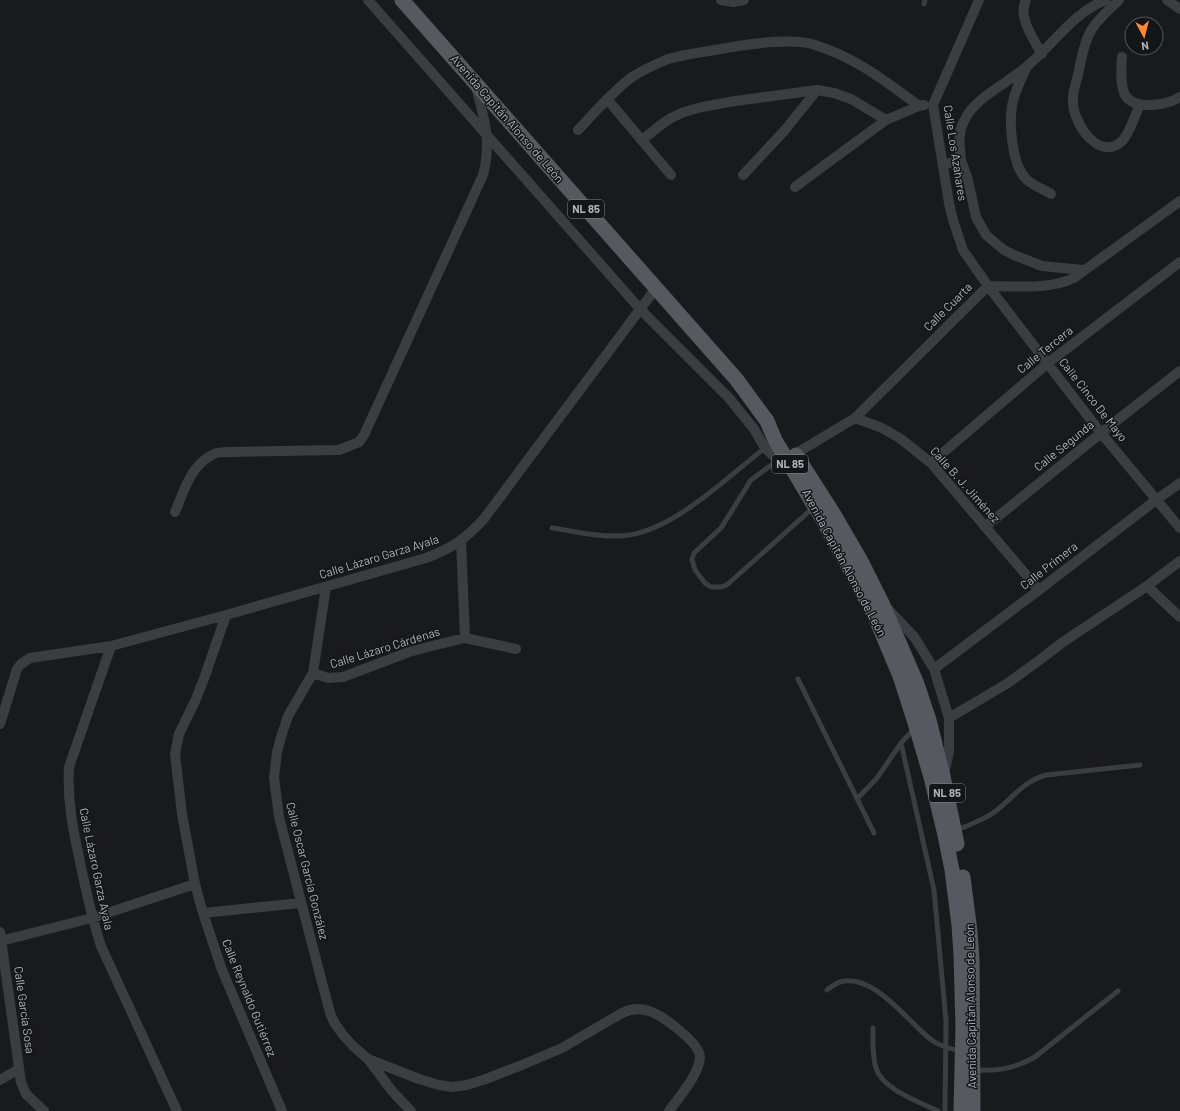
<svg xmlns="http://www.w3.org/2000/svg" width="1180" height="1111" font-family="Barlow,sans-serif">
<style>
.lines{fill:none;stroke-linecap:round;stroke-linejoin:round}
.lane{stroke:#3a3d41;stroke-width:5}
.street{stroke:#3a3d41;stroke-width:10}
.primary{stroke:#565a60;stroke-width:15}
.labels{text-anchor:middle;stroke-width:3;stroke-linejoin:round;paint-order:stroke}
.shield{fill:#141517;stroke:#7e848a;stroke-width:1}
.shield-label{font-size:11px;font-weight:bold;fill:#abb4bc}
.street-label{font-size:12px;fill:#abb4bc;stroke:#141517}
</style>
<rect width="100%" height="100%" fill="#191a1c"/>
<g class="lines">
<!-- lane -->
<path class="lane" d="M924 4 925 0
M778 460 751 480 721 528 694 553 692 559 695 570 705 583 711 587H722L728 584 814 507
M552 528C574 531 596 537 619 536 670 535 727 477 766 447
M798 679 874 833
M901 743 934 890 946 1021 945 1111
M857 799 877 778 901 743 915 728
M957 830C969 825 983 820 993 813 1014 798 1020 783 1046 775L1140 765
M827 990C831 987 836 983 840 982 874 972 909 1024 933 1041 942 1047 951 1049 961 1051
M873 1028C873 1041 872 1055 876 1068 882 1089 919 1102 938 1111
M975 1070C998 1071 1014 1069 1035 1057L1118 991"/>
<!-- street -->
<path class="street" d="M368 0 640 309 729 398 754 429 765 448 778 460H782L795 454 855 418 988 286C1016 286 1048 290 1074 278L1180 201
M721 0 733 2 744 0
M979 0 933 105 949 203 953 220 963 250 988 286 1101 433 1180 528
M1026 0C1017 16 1034 40 1042 54
M1119 0C1110 9 1099 18 1092 29 1084 42 1081 60 1078 75 1076 83 1072 93 1073 102 1073 123 1100 164 1123 140 1131 130 1135 115 1140 104
M1167 0 1180 9
M1122 57C1121 69 1120 84 1125 95 1135 111 1167 105 1180 97
M1026 69C1020 81 1014 93 1012 106 1009 125 1012 166 1027 180 1034 186 1043 189 1051 194
M607 99 671 175
M578 130C595 112 612 92 632 77 643 70 656 64 668 59 681 55 696 53 709 51 736 46 786 37 812 44 855 57 884 80 919 106
M642 140 662 124 671 118 684 112 702 107 735 101 817 90 834 93 851 99 886 120
M961 160C960 146 957 135 964 121 975 97 1007 84 1026 67 1052 46 1073 13 1105 0
M943 165 961 160 968 180 976 217 986 235 1004 250 1014 255 1042 266 1083 270
M743 175 785 130 817 90
M795 187 886 120 919 106 924 105
M855 418 882 428 901 439 931 463 1039 590
M931 463 1048 363 1180 262
M175 512C184 491 191 464 214 454 218 452 224 452 229 452L339 450 359 442 364 435 483 175C492 141 484 119 476 86
M985 527 1101 433 1180 371
M461 541 465 638
M1147 586 1180 617
M326 587 313 673 288 716 282 734 277 752 274 778 279 817 330 1013 334 1022 343 1035 353 1046 368 1059 419 1079 439 1085 452 1087 467 1085 486 1079 522 1065 562 1048 622 1013C630 1009 640 1008 649 1011 662 1015 700 1043 700 1057 699 1075 679 1097 669 1111
M888 609 915 638 934 669 949 718V752L944 774
M226 615 205 676 196 699 179 734 175 754 182 814 195 884 203 913 222 970 282 1111
M111 646 69 767C67 800 73 830 80 862 86 891 92 919 101 946L177 1111
M934 669 1039 590 1156 500 1180 483
M313 673 328 678 343 677 409 652 432 646 465 638 516 649
M949 718 1008 683 1041 659 1063 642 1147 586 1180 561
M0 724 17 669 21 664 30 658 111 646 226 615 426 558C452 548 464 540 483 520L656 288
M203 913 301 903
M0 932 21 1082 26 1094 44 1111
M1 941 92 918 195 884
M368 1059 392 1091 411 1111
M0 1080 19 1069"/>
<!-- primary -->
<path class="primary" d="M402 0 737 380 767 421 775 440 823 520 874 614 900 676 916 726 931 777 945 835 952 870 959 925 961 955 963 1027 961 1111
M796 455 833 513 862 563 882 603 917 684 929 720 943 776 957 844
M963 877 970 932 972 959 973 1111"/>
</g>
<g class="labels">
<!-- shield labels -->
<g class="shield">
<rect x="568" y="200" width="36" height="18" rx="3"/>
<rect x="772" y="455" width="36" height="18" rx="3"/>
<rect x="929" y="784" width="36" height="18" rx="3"/>
</g>
<g class="shield-label">
<text x="586" y="213">NL 85</text>
<text x="790" y="468">NL 85</text>
<text x="947" y="797">NL 85</text>
</g>
<!-- street labels -->
<g class="street-label">
<text transform="translate(507 119) rotate(49)" y="4">Avenida Capitán Alonso de León</text>
<text transform="translate(955 153) rotate(81)" y="4">Calle Los Azahares</text>
<text transform="translate(948 307) rotate(-45)" y="4">Calle Cuarta</text>
<text transform="translate(1045 350) rotate(-39)" y="4">Calle Tercera</text>
<text transform="translate(1093 400) rotate(52)" y="4">Calle Cinco De Mayo</text>
<text transform="translate(1064 446) rotate(-39)" y="4">Calle Segunda</text>
<text transform="translate(965 485) rotate(48)" y="4">Calle B. J. Jiménez</text>
<text transform="translate(379 557) rotate(-17)" y="4">Calle Lázaro Garza Ayala</text>
<text transform="translate(844 563) rotate(62)" y="4">Avenida Capitán Alonso de León</text>
<text transform="translate(1049 566) rotate(-38)" y="4">Calle Primera</text>
<text transform="translate(385 648) rotate(-17)" y="4">Calle Lázaro Cárdenas</text>
<text transform="translate(96 869) rotate(78)" y="4">Calle Lázaro Garza Ayala</text>
<text transform="translate(307 871) rotate(76)" y="4">Calle Oscar García González</text>
<text transform="translate(249 998) rotate(68)" y="4">Calle Reynaldo Gutiérrez</text>
<text transform="translate(971 1006) rotate(-91)" y="4">Avenida Capitán Alonso de León</text>
<text transform="translate(24 1010) rotate(82)" y="4">Calle García Sosa</text>
</g>
</g>
<!-- north arrow -->
<g transform="translate(1144 36) rotate(173)"><circle r="19" fill="#141517" stroke="#505559"/>
<path d="M0-3L7 15L0 10L-7 15Z" fill="#fe8a2f"/>
<text y="-6" font-size="11" font-weight="bold" text-anchor="middle" fill="#abb4bc">N</text>
</g>
</svg>
